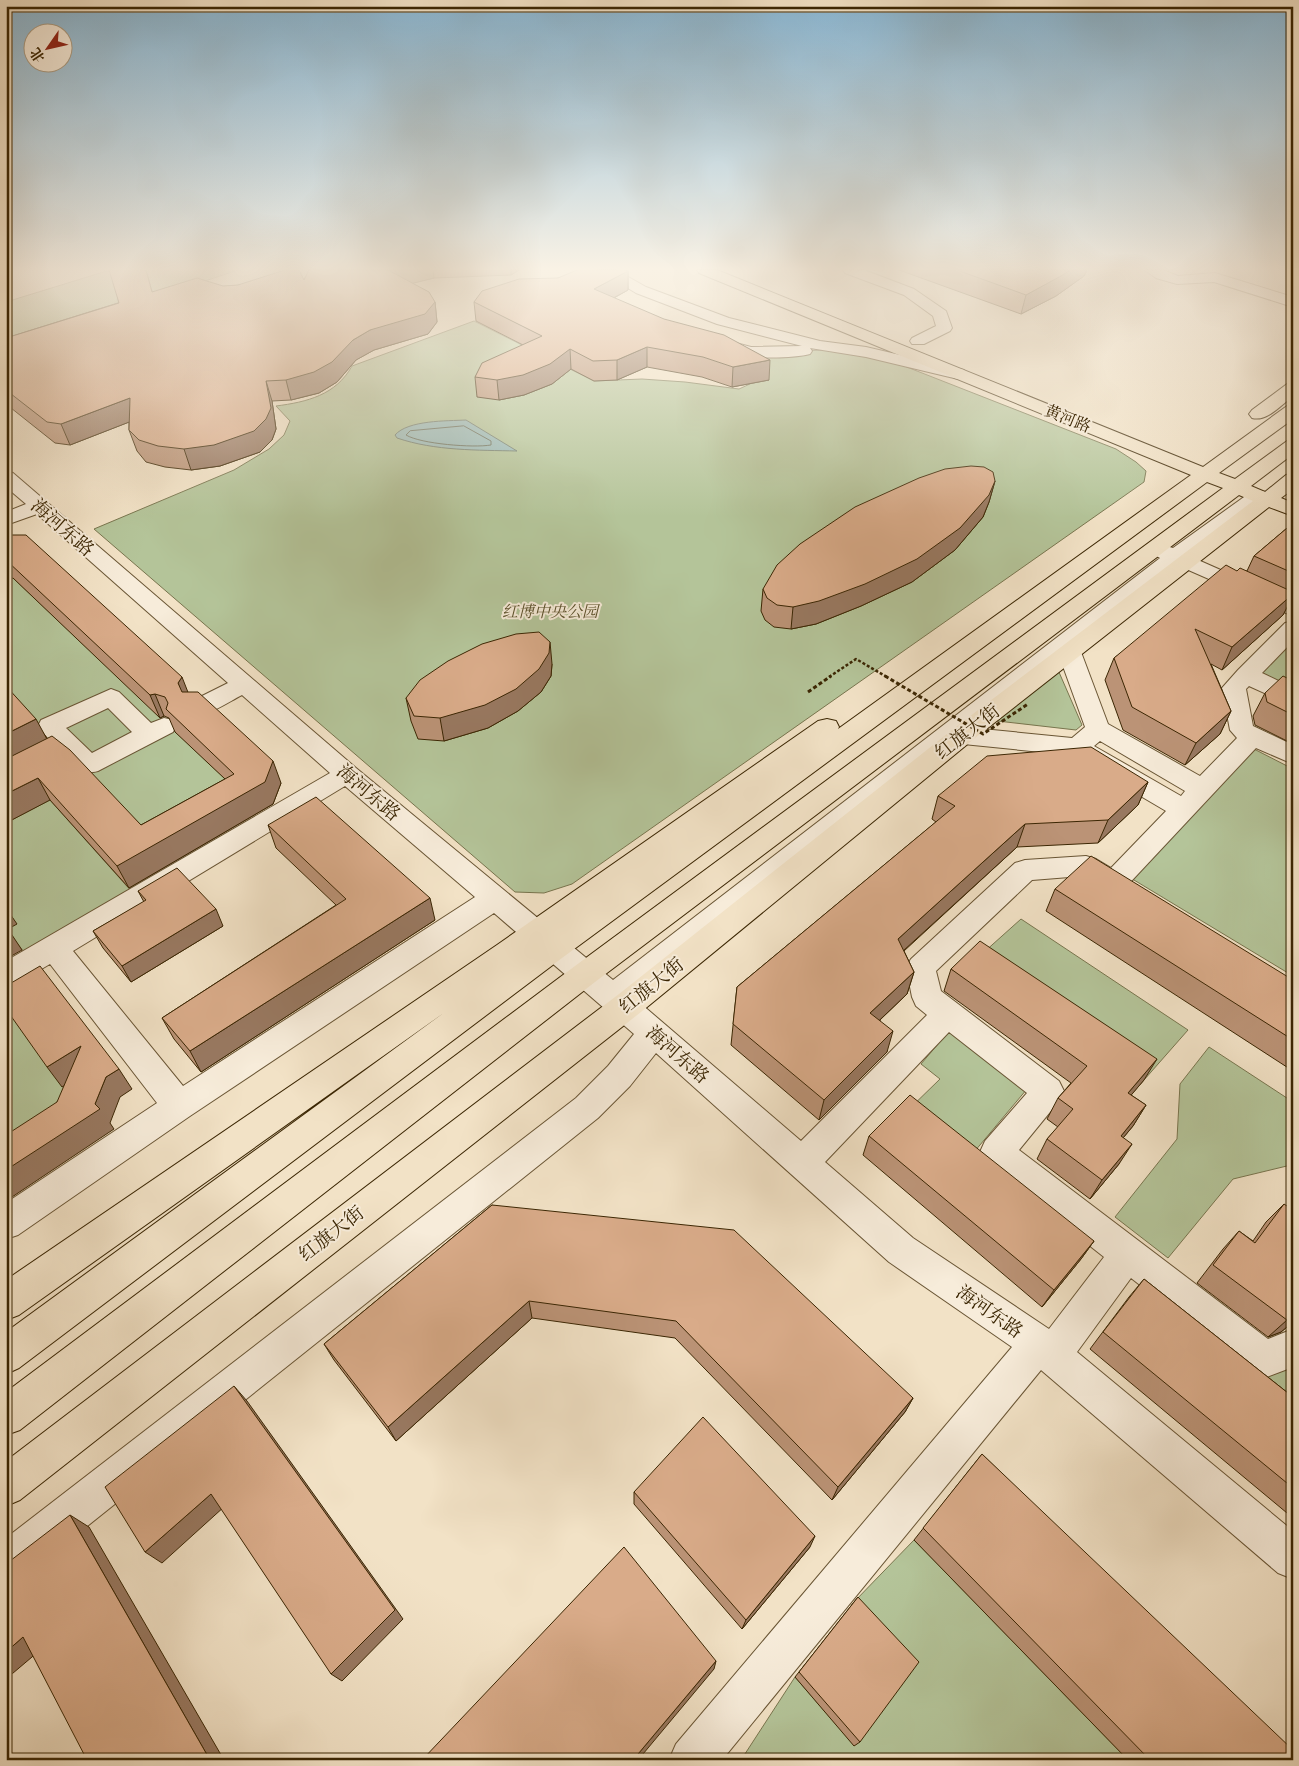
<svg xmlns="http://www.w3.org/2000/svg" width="1299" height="1766" font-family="'IM FELL French Canon','Noto Serif SC',serif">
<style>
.green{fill:#b4c499;stroke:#78754e}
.water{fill:#9cbdbb;stroke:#758171}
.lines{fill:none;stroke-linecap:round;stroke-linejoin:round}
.shore{stroke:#6c725f;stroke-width:1}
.minor-casing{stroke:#695534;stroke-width:2}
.major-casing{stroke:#3b2603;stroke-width:2}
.minor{fill:#f7ecda;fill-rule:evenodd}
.major{fill:#f2e2c6;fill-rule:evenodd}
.path-bridge-far1{stroke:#3b2603;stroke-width:2.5;stroke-dasharray:3 2;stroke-linecap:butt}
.path-bridge{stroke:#3b2603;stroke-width:3;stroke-dasharray:4 2.5;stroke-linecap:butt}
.wall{fill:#bb9376;stroke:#3b2603}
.shaded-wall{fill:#987860;stroke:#3b2603}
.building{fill:#d9ab89;stroke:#3b2603}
.labels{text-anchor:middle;stroke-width:4;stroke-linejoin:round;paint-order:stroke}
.far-street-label{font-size:16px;fill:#3b2603;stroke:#f7ecda}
.far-park-label{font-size:16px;font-style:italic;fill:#594e28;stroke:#f7ecda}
.street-label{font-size:19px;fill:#3b2603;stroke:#f7ecda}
</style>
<rect width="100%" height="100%" fill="#f2e2c6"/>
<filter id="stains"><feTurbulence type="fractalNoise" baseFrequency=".004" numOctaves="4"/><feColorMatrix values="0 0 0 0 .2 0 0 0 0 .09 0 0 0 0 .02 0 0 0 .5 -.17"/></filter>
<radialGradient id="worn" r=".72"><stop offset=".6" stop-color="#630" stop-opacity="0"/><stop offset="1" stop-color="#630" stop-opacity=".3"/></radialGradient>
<!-- green -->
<path class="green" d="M110 270 118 298 119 308 6 344V302Z
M146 270H238L154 298Z
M474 321 594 381 642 379 685 382 739 389 752 383 758 353 822 350 853 352 894 362 1116 449 1136 462 1146 471 1144 482 572 884 544 893 515 892 94 529 234 470 269 449 284 435 290 421 276 406C307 402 336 395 352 366Z
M13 578 238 791 152 847 52 746 6 694V579Z
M1277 644 1293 652V698L1246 675Z
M1055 663 1082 725 1076 730 980 719Z
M1252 748 1293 769V976L1129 877Z
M50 800 132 892 27 956 6 929V823Z
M1021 919 1188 1030 1144 1080 973 962Z
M10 1014 75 1079 6 1166V1016Z
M949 1031 1027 1089 964 1164 903 1115 940 1079 921 1064Z
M1209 1047 1293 1102V1162L1291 1165 1233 1179 1168 1258 1115 1217 1177 1139 1180 1084Z
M1293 1365V1427L1239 1385Z
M914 1540 1128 1760H741L795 1677 854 1745 852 1604Z"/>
<!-- water -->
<path class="water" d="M466 420 517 451C478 450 435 451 397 438L395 435C408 420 447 421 466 420Z"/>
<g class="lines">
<!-- shore -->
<path class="shore" d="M464 426 491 441V445C473 448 421 444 406 435L410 431Z"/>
<!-- minor casing -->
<g class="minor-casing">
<path id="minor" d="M598 270H616L646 287 729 318 820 341 866 347 964 370 966 374 964 378 958 379 866 357 810 348 812 351 810 354C791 359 725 361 713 344L715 341 721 339 751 347 802 346 717 324 636 293Z
M843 270H864L914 289 946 311 952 328 950 331 924 344H912L910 341 912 338 936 326 933 316 904 295 845 273Z
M1145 270H1163L1178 276 1215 273 1293 297V307L1214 282 1177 284 1156 278Z
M6 471 13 473 356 768 613 980 1160 558 1153 554 1150 550 1153 546 1160 544 1173 548 1251 492 1258 490 1265 492 1268 496 1265 500 1189 556 1293 602V616L1177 565 1078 644 1108 724 1200 776 1237 738 1230 730 1222 688 1238 670 1285 623 1293 621V641L1262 673 1293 688V706L1249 686 1246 689 1253 726 1293 745V764L1256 748 1123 890 1113 893 1103 890 1082 876 1032 880 936 971 941 991 1059 1081 1064 1091 1059 1101 1019 1150 1268 1339 1293 1329V1367L1264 1378 1251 1372 1131 1278 1077 1352 1293 1531V1579L1278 1573 1041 1370 722 1760H669L676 1744 1012 1347 889 1262 656 1053 630 1086 598 1118 21 1579 6 1585V1538L576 1098 608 1066 634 1034 494 913 190 1116 18 1235 6 1239V1203L157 1103 50 964 16 984 6 988V961L330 773 242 695C226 703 209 717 192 713L188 707 192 701 228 683 37 514 6 525V512L26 504 6 487ZM1060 658 1085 727 1072 738 972 728ZM1100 741 1185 791 1181 796 1094 746ZM953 743 1071 755 1166 811 1111 868 1096 859 1086 856 1025 860 1015 863 911 959 906 967 912 997 916 1006 927 1015 801 1141 633 997ZM345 786 475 897 183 1086 73 951ZM949 1032 1027 1093 985 1141 980 1152 985 1163 1104 1257 1049 1329 913 1238 825 1162Z
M111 689 119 692 151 723 164 718 173 720 176 726 173 732 98 771C80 776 76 767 64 756L15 782 6 785V765L51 742 38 726 41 720ZM108 708 132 732 92 753 66 728Z"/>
</g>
<!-- major casing -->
<g class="major-casing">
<path id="major" d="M697 270H717L1203 467 1287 406 1293 405V419L1219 473 1235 479 1287 441 1293 440V454L1251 486 1265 492 1286 475 1293 473V489L1281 498 1293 503V516L1269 507 975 738 641 1012 20 1500 6 1506V1461L619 994 957 726 1253 501 1239 495 595 982 20 1430 6 1435V1392L575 966 1223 488 1207 482 562 958 19 1368 6 1374V1332L445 1012 19 1315 6 1320V1280L497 945 818 721 827 719 836 721 839 727 838 729 1191 475 699 273Z
M1293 383V396C1281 405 1267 422 1252 418L1249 414 1252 410 1287 384Z"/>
</g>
<!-- minor -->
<use href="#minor" class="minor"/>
<!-- major -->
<use href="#major" class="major"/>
<!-- path-bridge-far1 -->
<path class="path-bridge-far1" d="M829 677 856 659 887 677"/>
<!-- path-bridge -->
<path class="path-bridge" d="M885 676 983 734 1028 704
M808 692 831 676"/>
</g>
<!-- wall -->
<path class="wall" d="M309 270H519L511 275 434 278 412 283 435 302 437 322 428 334 374 350 356 360 337 382 319 393 291 400 272 401 276 429 272 440 260 452 220 466 191 470 165 467 146 462 137 451 129 430V422L70 445 55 443 6 404V338L153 292 304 280Z
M899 270H1087L1084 276 1056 296 1021 314Z
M628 271V290L614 298 769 380 732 387 702 377 647 367 617 380 594 381 571 369 552 384 524 395 499 400 477 397 475 377 523 345 476 321 474 302 558 278Z
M995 481 989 502 983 517 955 550 912 582 861 606 816 624 791 629 774 627 765 620 761 611 763 589Z
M1293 523V600L1291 599 1283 615 1222 670 1211 664 1231 711 1220 734 1185 765 1123 730 1105 680 1114 658 1237 571H1247L1254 556Z
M6 535 187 692 281 783 273 804 129 888 6 751V686L47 738 141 825 225 779 175 732 169 718 164 716 160 718 13 578 6 579Z
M552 664 551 676 541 692 518 711 488 728 444 741 418 739 411 721 406 698Z
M1293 681V744L1255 725 1253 716 1265 693Z
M1148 782 1138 805 1098 843 1017 847 904 951 914 972 907 994 880 1020 887 1052 819 1120 731 1045 737 987 936 822 932 819 938 796Z
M268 825 435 920 201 1072 174 1039 162 1018 336 905 276 848Z
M1055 889 1293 980V1071L1046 911Z
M138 891 223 926 131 982 103 948 93 931 144 902Z
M951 969 1144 1080 1131 1095 1146 1105 1133 1126 1123 1138 1119 1164 1090 1199 1037 1159 1047 1139 1058 1127 1047 1119 1058 1098 1071 1083 944 991Z
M869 1136 1094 1241 1081 1259 1042 1307 863 1155Z
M1284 1204 1293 1322 1281 1332 1268 1337 1197 1283 1223 1249 1239 1231 1253 1241 1266 1222Z
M492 1205 913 1398 905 1412 832 1500 675 1338 532 1318 396 1441 334 1360 324 1344Z
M1144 1279 1293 1397V1518L1090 1349 1129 1297Z
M982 1454 1293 1760H1128L914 1540Z
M634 1492 810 1547 742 1629 634 1504Z
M858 1597 860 1742 854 1746 795 1677Z"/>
<!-- shaded-wall -->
<path class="shaded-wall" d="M387 270H433L434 278 390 289Z
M511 270H519L511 275Z
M1070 270H1087L1084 276 1056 296 1021 314 1026 295Z
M628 271V290L595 308 594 289Z
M435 302 437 322 428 334 374 350 356 360 337 382 319 393 291 400 286 380 370 330Z
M647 347V367L617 380V360Z
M570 349 571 369 552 384 524 395 499 400 497 380Z
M770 360 769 380 732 387 733 367Z
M266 381 272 401 276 429 272 440 260 452 220 466 191 470 184 449Z
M130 398 137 419 70 445 61 424Z
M995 481 989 502 983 517 955 550 912 582 861 606 816 624 791 629 793 607Z
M1293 594V596L1283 615 1222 670 1232 647Z
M550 642 552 664 551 676 541 692 518 711 488 728 444 741 440 718Z
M182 677 191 700 186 706 178 683Z
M155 694 164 716 160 718 150 695Z
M1231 711 1220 734 1185 765 1196 743Z
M36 719 48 741 13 759 6 747V734Z
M273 761 281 783 273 804 129 888 117 866Z
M38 778 50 800 6 823V794Z
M1148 782 1138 805 1098 843 1108 820Z
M1025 824 1017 847 892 961 898 939Z
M430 898 435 920 201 1072 190 1051Z
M6 908 17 924 8 929 22 950 6 959Z
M216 909 223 926 131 982 122 966Z
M914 972 907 994 865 1034 870 1013Z
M893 1031 887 1052 819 1120 824 1100Z
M81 1046 96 1067 62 1087 47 1067Z
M1157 1059 1144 1080 1116 1113 1128 1093Z
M119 1069 132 1089 120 1097 110 1123 114 1129 6 1201V1170L95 1104 106 1077Z
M1146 1105 1133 1126 1108 1156 1121 1136Z
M1132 1144 1119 1164 1090 1199 1102 1180Z
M1094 1241 1081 1259 1042 1307 1054 1290Z
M529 1301 532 1318 396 1441 388 1427Z
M1293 1318V1322L1281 1332 1268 1337 1287 1320Z
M234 1386 247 1401 403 1619 342 1681 331 1674Z
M913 1398 905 1412 832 1500 838 1487Z
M211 1494 225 1506 162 1563 145 1552Z
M70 1515 89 1527 224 1760H210Z
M815 1536 810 1547 742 1629 746 1620Z
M23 1637 45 1646 6 1679V1652Z
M716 1661 714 1669 638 1760H633Z"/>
<!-- building -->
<path class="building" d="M109 270H146L152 292 197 278 223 286 238 285 285 270H299L304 280 309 270H388L429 292 435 302 425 314 370 330 353 340 332 362 314 372 286 380 266 381 271 408 266 419 254 431 214 445 184 449 158 446 139 440 129 430 130 398 61 424 47 422 6 390V338L119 303Z
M577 270H625L628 271 594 289 664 319 724 335 770 360 733 367 703 357 647 347 617 360 593 361 570 349 550 364 523 375 497 380 475 377 482 363 542 336 474 302 482 291 519 279 558 278Z
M957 270H1070L1061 276 1026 295Z
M971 466 984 467 993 472 995 481 989 495 960 528 917 559 865 584 819 601 793 607 777 605 767 598 763 589 777 565 800 544 855 507 919 478 945 469Z
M1293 523V573L1254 556Z
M6 535H26L182 677 178 683 182 692H198L273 761 265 782 117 866 38 778 6 794V759L52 736 70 750 141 825 234 774 166 709 168 703 165 697 155 694 150 695 6 560Z
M1226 565 1237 571 1240 568 1293 592V594L1232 647 1195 629 1231 711 1196 743 1132 707 1114 658Z
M539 632 550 642 549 653 539 669 516 689 485 705 440 718 414 716 406 698 420 680 448 661 482 644 516 634Z
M1283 676 1293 681V715L1267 702 1265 693Z
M6 686 36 719 6 734Z
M1091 747 1148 782 1108 820 1025 824 898 939 914 972 870 1013 893 1031 824 1100 733 1024 737 987 955 806 938 796 987 756Z
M316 797 430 898 190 1051 162 1018 346 899 268 825Z
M1091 856 1293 980V1040L1055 889Z
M177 868 216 909 122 966 93 931 146 900 138 891Z
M980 941 1157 1059 1128 1093 1146 1105 1121 1136 1132 1144 1102 1180 1047 1139 1073 1109 1058 1098 1087 1066 951 969Z
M40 966 119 1069 106 1077 95 1104 100 1109 6 1170V1135L57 1102 81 1046 47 1067 6 1009V986Z
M910 1095 1094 1241 1054 1290 869 1136Z
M1284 1204 1293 1210V1318L1287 1320 1213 1265 1239 1231 1255 1243Z
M492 1205 734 1230 913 1398 838 1487 676 1321 529 1301 388 1427 324 1344Z
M1144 1279 1293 1397V1488L1103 1332Z
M234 1386 395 1610 331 1674 211 1494 145 1552 105 1487Z
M703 1417 815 1536 746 1620 634 1492Z
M982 1454 1293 1750V1760H1150L923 1528Z
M70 1515 210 1760H87L23 1637 6 1652V1564Z
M624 1547 716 1661 633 1760H422Z
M858 1597 919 1662 860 1742 799 1672Z"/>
<!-- sky -->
<linearGradient id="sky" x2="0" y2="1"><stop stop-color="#89b8d6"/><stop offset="0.52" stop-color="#f9f2e5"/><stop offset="1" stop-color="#f9f2e5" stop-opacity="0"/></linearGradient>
<rect width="1299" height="517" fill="url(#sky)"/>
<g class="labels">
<!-- far-street labels -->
<g class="far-street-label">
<text transform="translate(1068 418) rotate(22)" y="6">黄河路</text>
</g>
<!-- far-park labels -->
<g class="far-park-label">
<text x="550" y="617">红博中央公园</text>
</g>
<!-- street labels -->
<g class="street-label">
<text transform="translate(63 527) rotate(41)" y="7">海河东路</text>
<text transform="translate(967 731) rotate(-38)" y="7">红旗大街</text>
<text transform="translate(369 792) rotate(40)" y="7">海河东路</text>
<text transform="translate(651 985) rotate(-39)" y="7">红旗大街</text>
<text transform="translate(678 1054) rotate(41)" y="7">海河东路</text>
<text transform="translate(331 1233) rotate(-38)" y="7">红旗大街</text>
<text transform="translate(990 1311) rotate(35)" y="7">海河东路</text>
</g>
</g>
<!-- margin -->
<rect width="1299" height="1766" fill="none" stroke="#f2e2c6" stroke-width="25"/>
<rect x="8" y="8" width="1284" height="1751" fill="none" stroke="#3b2603" stroke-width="2.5"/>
<rect x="12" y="12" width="1274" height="1741" fill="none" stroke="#3b2603"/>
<!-- north arrow -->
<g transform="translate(48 48) rotate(236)"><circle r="24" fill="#f7ecda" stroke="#ac9d84"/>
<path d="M0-4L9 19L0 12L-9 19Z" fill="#8f2418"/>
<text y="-8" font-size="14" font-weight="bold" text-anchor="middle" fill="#3b2603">北</text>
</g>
<rect width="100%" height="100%" filter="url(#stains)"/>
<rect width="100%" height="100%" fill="url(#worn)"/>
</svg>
